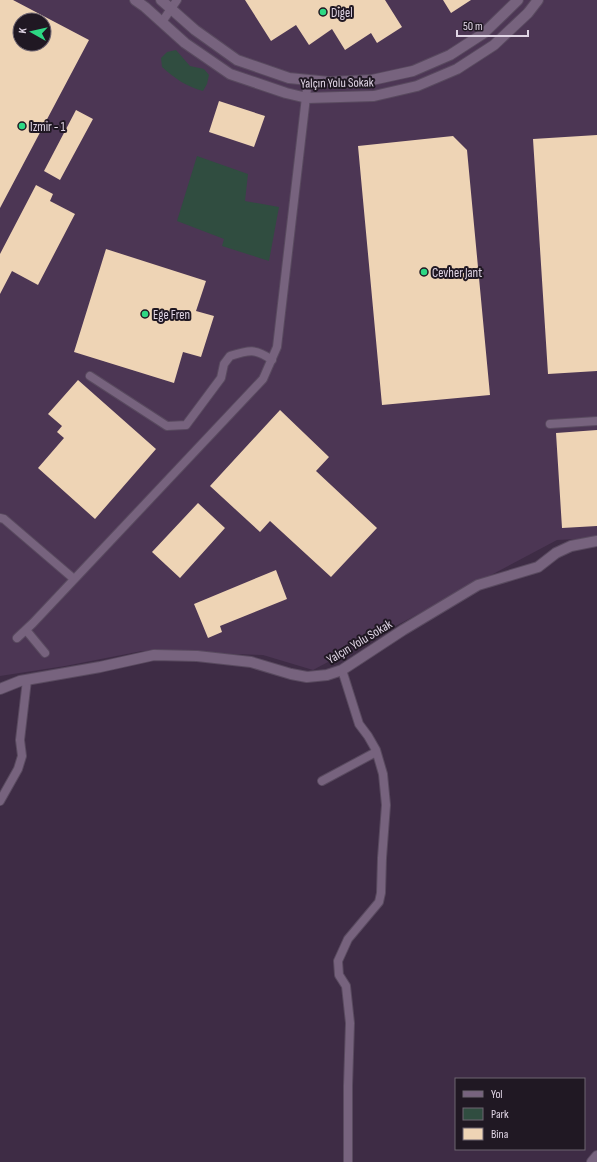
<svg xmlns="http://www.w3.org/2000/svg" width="597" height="1162" font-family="'Sofia Sans Condensed',sans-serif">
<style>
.built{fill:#4c3654;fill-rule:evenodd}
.green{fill:#304d40}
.building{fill:#eed4b5;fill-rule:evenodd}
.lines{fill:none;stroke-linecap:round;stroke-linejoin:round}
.minor-casing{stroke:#594a5f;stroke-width:10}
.tertiary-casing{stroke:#594a5f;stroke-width:12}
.minor{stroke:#77637e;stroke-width:8}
.tertiary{stroke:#77637e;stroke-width:10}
.poi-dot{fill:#2dd884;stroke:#201823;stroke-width:1.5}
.labels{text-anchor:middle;stroke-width:4;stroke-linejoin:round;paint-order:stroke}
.poi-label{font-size:13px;fill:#e0d5e5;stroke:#201823;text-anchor:start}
.street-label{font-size:13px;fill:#e0d5e5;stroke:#201823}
</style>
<rect width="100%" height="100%" fill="#3e2c45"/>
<!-- built -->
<path class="built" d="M0 0H597V538L557 540 313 670 263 655 142 651 65 666 0 676ZM20 20H44V44H20Z"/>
<!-- green -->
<path class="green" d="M176 50 190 66 204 69 209 75 207 84 203 91C187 87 174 78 162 67L161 58 167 52Z
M197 156 248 174 245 201 279 207 269 261 222 246 224 239 177 221Z"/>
<!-- building -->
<path class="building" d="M0 0H13L89 40 0 208ZM20 20H44V44H20Z
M245 0H385L402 27 377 43 371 33 345 50 332 29 309 45 296 25 271 41Z
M443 0H471L451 13Z
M219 101 265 116 254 147 209 132Z
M76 110 93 119 60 180 44 171Z
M597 135V371L548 374 533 139Z
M453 136 467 150 490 395 382 405 358 146Z
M36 185 53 194 50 201 75 214 38 285 12 271 0 294V254Z
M106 249 206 281 196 311 214 316 201 357 183 352 174 383 74 352Z
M78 380 156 449 95 519 38 468 64 438 57 432 62 426 48 414Z
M280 410 329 457 316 471 377 528 331 577 270 521 260 532 210 486Z
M597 430V526L562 528 556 433Z
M198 503 225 528 180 578 152 552Z
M276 570 287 599 220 626 222 632 208 638 194 604Z"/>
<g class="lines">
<!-- minor casing -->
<g class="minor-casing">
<path id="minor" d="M162 22 177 0
M90 376 167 426 186 425 221 378 224 364 230 356C249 350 255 348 272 360
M550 424 597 421
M0 518 4 519 74 579
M26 630 45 653
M17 638 33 623 263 379 277 347 308 80
M342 670 359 724 368 736 376 750 383 774 386 805 382 858 381 893 379 902 348 939 338 961 339 975 346 986 350 1023 348 1086V1162
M322 781 376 752
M0 801 18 769 22 756 20 740 27 680"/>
</g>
<!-- tertiary casing -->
<g class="tertiary-casing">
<path id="tertiary" d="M135 0 145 7 185 43 230 74 286 93 307 98 374 96 417 86 457 69 494 45 528 13 538 0
M161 0 195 30 237 60 289 78 329 82 372 80 413 71 450 55 484 33 518 0
M0 689 20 681 100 667 154 655 197 656 251 662 291 674 307 677 327 675 342 670 403 630 478 585 538 567 556 553 571 546 597 541
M592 1162 597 1156"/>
</g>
<!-- minor -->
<use href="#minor" class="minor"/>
<!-- tertiary -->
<use href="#tertiary" class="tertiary"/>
</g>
<!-- markers -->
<g class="poi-dot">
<circle cx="323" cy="12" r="4"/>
<circle cx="22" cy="126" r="4"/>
<circle cx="424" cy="272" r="4"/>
<circle cx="145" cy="314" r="4"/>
</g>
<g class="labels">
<!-- poi labels -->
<g class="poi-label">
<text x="331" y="17">Digel</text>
<text x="30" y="131">Izmir - 1</text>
<text x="432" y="277">Cevher Jant</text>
<text x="153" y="319">Ege Fren</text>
</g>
<!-- street labels -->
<g class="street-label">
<text transform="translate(337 82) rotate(-1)" y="5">Yalçın Yolu Sokak</text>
<text transform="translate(359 641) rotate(-31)" y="5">Yalçın Yolu Sokak</text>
</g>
</g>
<!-- legend -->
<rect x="455" y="1078" width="130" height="72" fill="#201823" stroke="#6d6471"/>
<rect x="463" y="1091" width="20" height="6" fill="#77637e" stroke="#6d6471"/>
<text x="491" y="1098" font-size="12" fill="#e0d5e5">Yol</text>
<rect x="463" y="1108" width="20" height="12" fill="#304d40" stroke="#6d6471"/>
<text x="491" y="1118" font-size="12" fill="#e0d5e5">Park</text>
<rect x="463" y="1128" width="20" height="12" fill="#eed4b5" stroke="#6d6471"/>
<text x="491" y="1138" font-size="12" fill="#e0d5e5">Bina</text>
<!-- north arrow -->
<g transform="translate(32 32) rotate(278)"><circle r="19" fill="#201823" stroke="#6d6471"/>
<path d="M0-3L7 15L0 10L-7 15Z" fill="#2dd884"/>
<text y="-6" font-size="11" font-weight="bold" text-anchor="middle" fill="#e0d5e5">K</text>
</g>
<!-- scale -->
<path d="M457 30v6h71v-6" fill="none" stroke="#e0d5e5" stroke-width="2"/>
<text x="463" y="30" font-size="12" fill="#e0d5e5" stroke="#201823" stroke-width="3" paint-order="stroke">50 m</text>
</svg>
